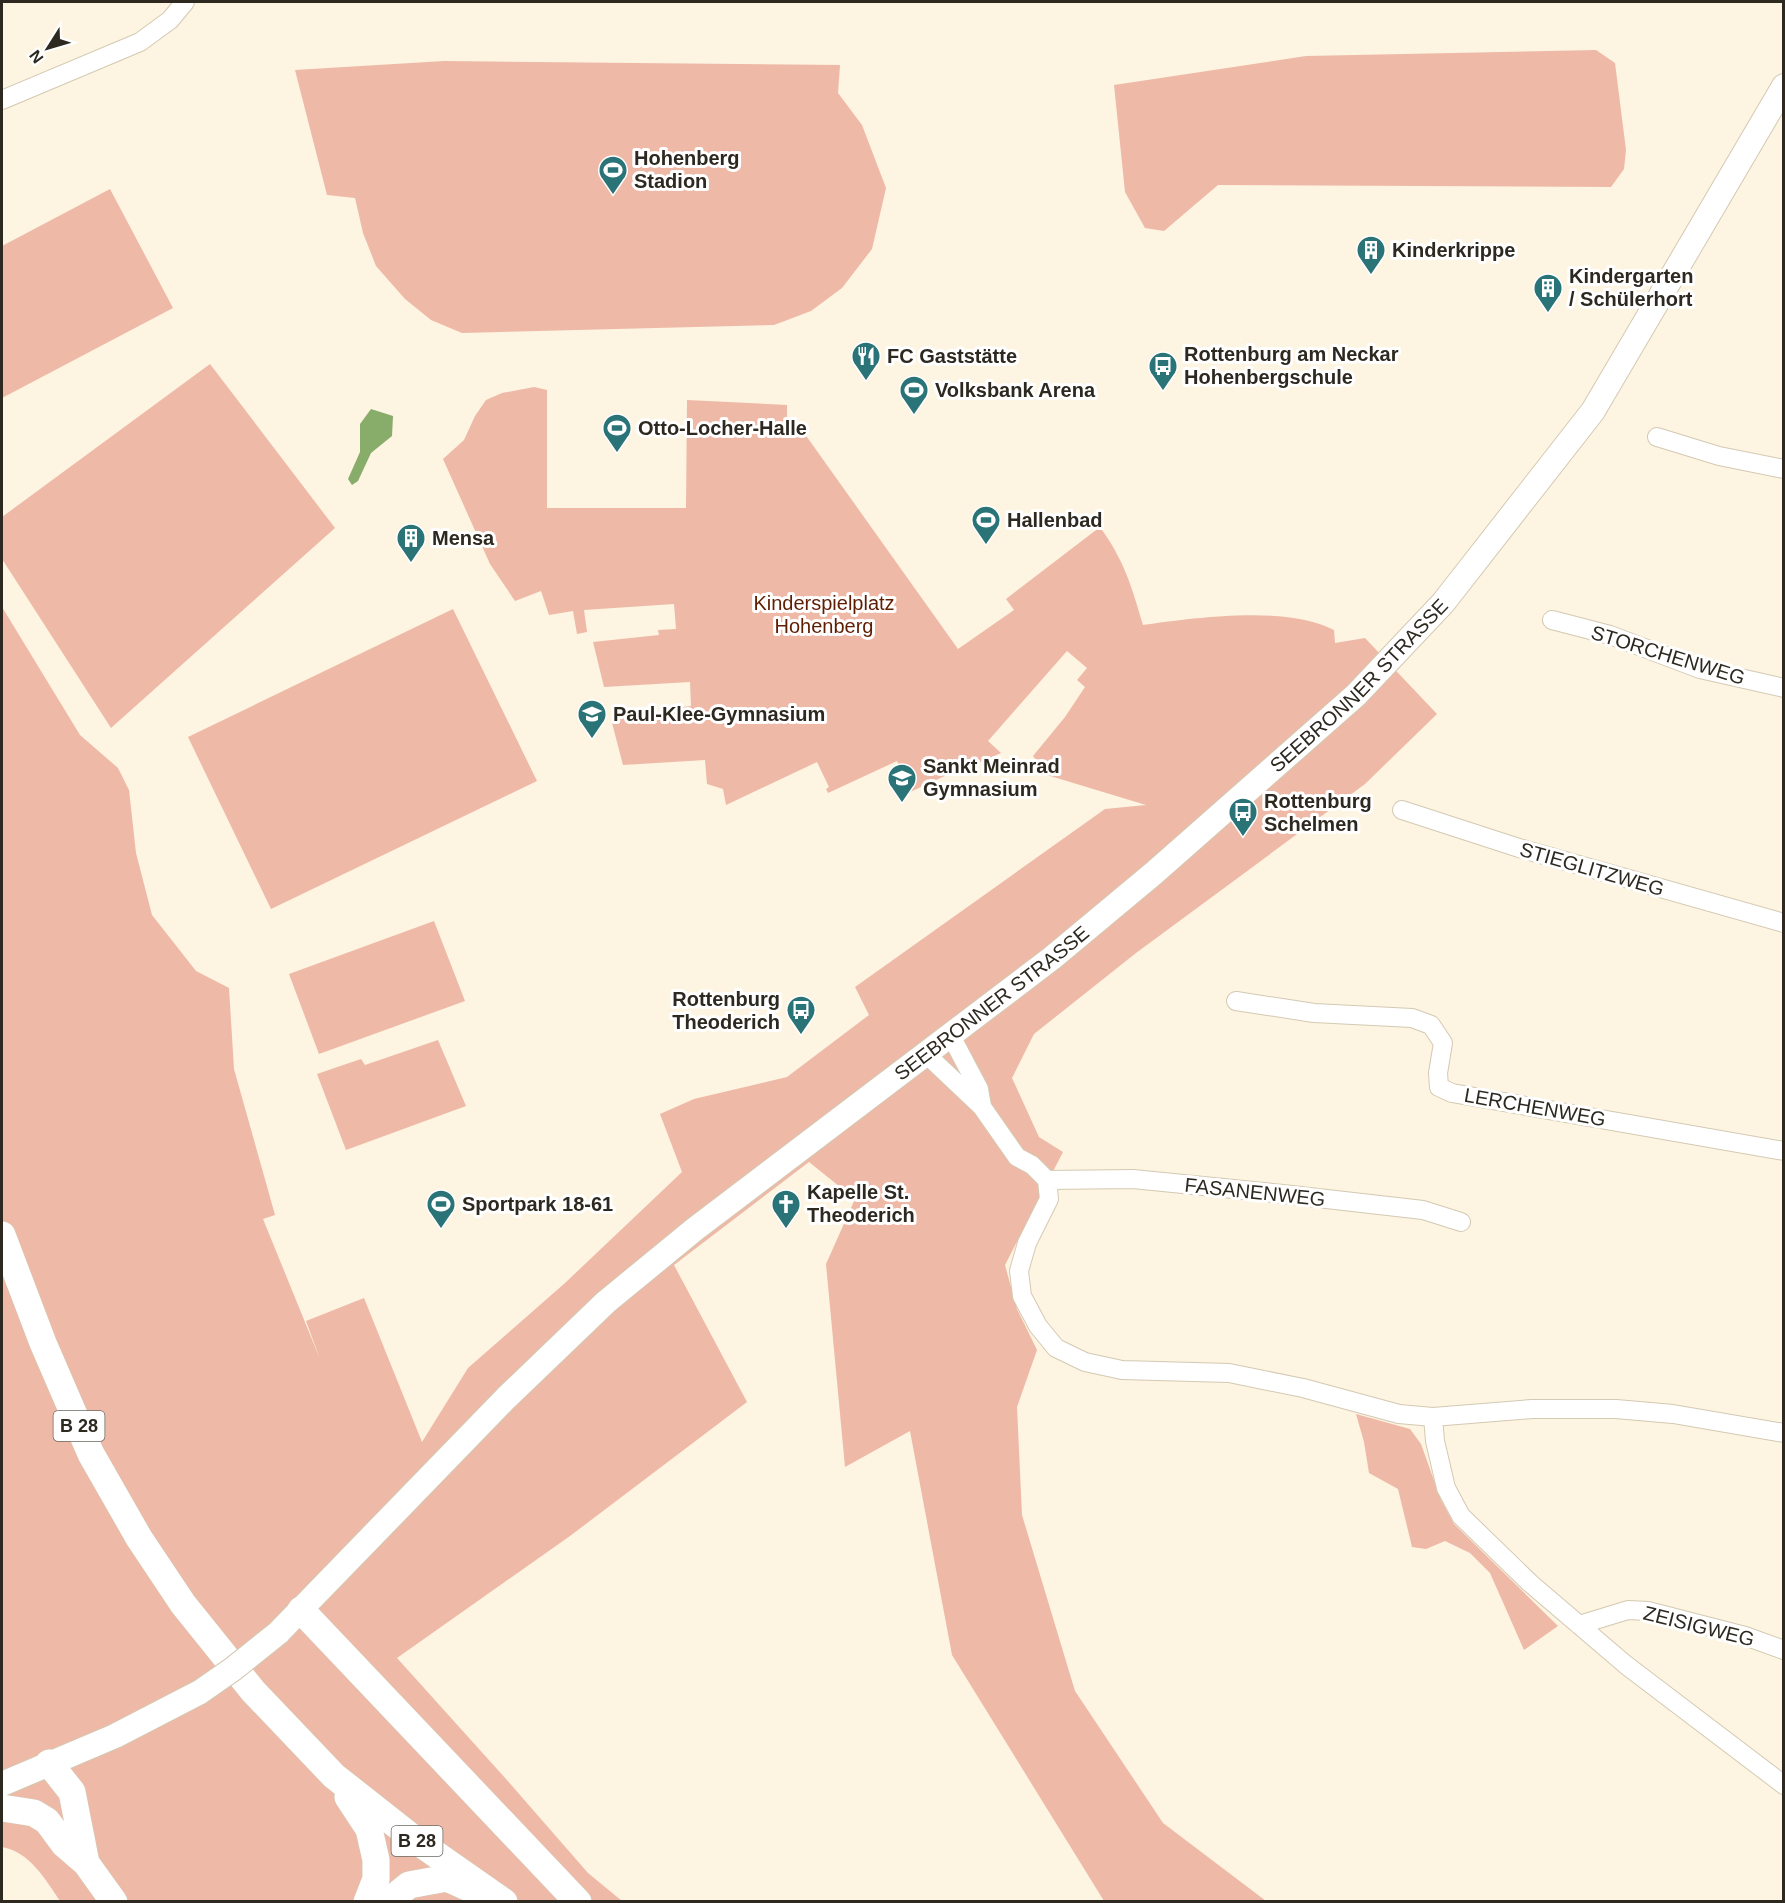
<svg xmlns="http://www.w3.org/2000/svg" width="1785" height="1903" font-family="Arial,sans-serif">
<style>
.green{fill:#efb9a7}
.water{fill:#88ac6a}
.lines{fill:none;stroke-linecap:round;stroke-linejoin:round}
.street-casing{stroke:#d4c9b2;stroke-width:20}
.secondary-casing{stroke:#d4c9b2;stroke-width:26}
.primary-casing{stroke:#d4c9b2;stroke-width:28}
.street{stroke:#fff;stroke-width:18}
.secondary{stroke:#fff;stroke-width:24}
.primary{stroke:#fff;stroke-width:27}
.secondary-bridge-casing{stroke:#d4c9b2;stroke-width:26;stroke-linecap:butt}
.secondary-bridge{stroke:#fff;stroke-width:24}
.labels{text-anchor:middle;stroke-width:6;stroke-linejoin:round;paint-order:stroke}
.shield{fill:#fff;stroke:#6c6963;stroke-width:1.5}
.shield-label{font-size:18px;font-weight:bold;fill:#2d2920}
.poi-label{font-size:20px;font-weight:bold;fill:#2d2920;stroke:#fff;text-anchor:start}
.park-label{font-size:20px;fill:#5f1d02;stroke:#fff}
.street-label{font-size:20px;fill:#2d2920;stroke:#fff}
</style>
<rect width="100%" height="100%" fill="#fdf4e1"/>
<!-- green -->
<path class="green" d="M1596 50 1615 63 1626 150 1624 169 1611 187 1218 185 1164 231 1145 228 1125 192 1114 85 1306 56Z
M444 61 840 65 838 93 862 125 886 188 872 249 842 288 811 311 774 325 462 333 431 320 405 299 376 266 363 233 355 198 327 195 295 70Z
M110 189 173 308 2 398V246Z
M210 364 335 528 111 728 2 559V517Z
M534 387 547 390V508H686L687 400 787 405V422L797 423 958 649 1014 610 1006 599 1100 527C1125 562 1131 585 1143 625 1194 618 1287 605 1334 630L1335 643 1365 638 1437 714 1365 784 1136 953 1034 1034 1012 1078 1039 1137 1063 1152 1005 1265 1017 1309 1037 1350 1017 1407 1022 1515 1075 1691 1163 1823 1266 1901H1104L952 1655 910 1431 845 1467 826 1264 855 1199 809 1162 674 1265 747 1402 570 1536 397 1658 506 1779 588 1873 622 1901H60C45 1879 30 1852 2 1847V607L80 735 118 768 129 790 136 853 152 915 196 971 229 988 234 1069 275 1215 263 1219 320 1359 306 1321 364 1298 422 1442 468 1368 565 1283 682 1172 660 1114 694 1099 787 1077 869 1015 855 987 1105 809 1146 805 1047 775 1033 756 1065 717 1085 687 1077 680 1087 668 1067 651 988 741 1001 753 978 763 977 761 908 793 906 788 909 786 897 761 828 793 826 789 829 787 817 762 726 805 723 789 707 784 705 760 623 765 611 719 674 713 673 708 691 706 690 682 604 687 593 642 659 635 658 630 676 629 674 604 584 610 587 632 577 634 573 611 549 615 541 591 515 601 490 564 443 459 464 440 475 416 486 400 502 393Z
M453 609 537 781 271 909 188 737Z
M434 921 465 1001 319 1054 289 974Z
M438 1040 466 1106 346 1150 317 1074 361 1059 365 1065Z
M1356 1414 1410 1429 1421 1444 1441 1500 1454 1524 1558 1626 1524 1650 1490 1573 1470 1553 1445 1541 1426 1549 1412 1547 1398 1489 1369 1473 1364 1442Z"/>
<!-- water -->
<path class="water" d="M371 409 393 416 392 436 371 453 358 481 352 485 348 479 360 452V424Z"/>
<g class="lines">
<!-- street casing -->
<g class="street-casing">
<path id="street" d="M2 100 140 42 170 20 185 2
M1657 437 1719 456 1784 469
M1552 620 1610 635 1700 669 1784 688
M1402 810 1519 848 1784 923
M1236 1001 1314 1013 1412 1018 1431 1025 1443 1043 1438 1073 1439 1087 1452 1093 1784 1151
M951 1036 979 1089 982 1106
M926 1054 982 1107 1017 1157 1032 1165 1047 1180 1049 1199 1027 1243 1019 1271 1022 1296 1038 1326 1056 1348 1085 1362 1122 1370 1229 1373 1303 1388 1399 1414 1433 1417 1532 1409H1616L1673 1414 1784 1433
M1047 1180 1133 1179 1283 1194 1423 1210 1461 1222
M1433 1417 1435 1441 1446 1488 1461 1516 1530 1583 1626 1665 1784 1785
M1579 1625 1628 1610 1648 1611 1745 1636 1784 1650"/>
</g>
<!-- secondary casing -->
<g class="secondary-casing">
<g id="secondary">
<path id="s1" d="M278 1633 506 1398 606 1302 695 1229 1052 958 1154 873 1356 695 1443 603 1593 411 1784 86"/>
<path d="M2 1784 115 1736 200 1692"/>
</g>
</g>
<!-- primary casing -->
<g class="primary-casing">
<path id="primary" d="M2 1235 43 1343 91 1454 139 1538 183 1604 253 1691 334 1776 414 1839 504 1902
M301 1610 578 1902
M49 1763 72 1792 86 1863
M348 1797 369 1829 376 1860V1879L367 1902
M2 1808 34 1813 47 1821 64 1844 86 1863 114 1902
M388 1902 409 1885 447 1878 471 1889"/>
</g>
<!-- street -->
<use href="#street" class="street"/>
<!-- secondary -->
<use href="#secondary" class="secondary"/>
<!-- primary -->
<use href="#primary" class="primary"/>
<!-- secondary-bridge casing -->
<g class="secondary-bridge-casing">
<path id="secondary-bridge" d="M200 1692 233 1669 278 1633"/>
</g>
<!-- secondary-bridge -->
<use href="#secondary-bridge" class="secondary-bridge"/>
</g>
<!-- icons -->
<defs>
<g id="stadium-pin" transform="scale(1.5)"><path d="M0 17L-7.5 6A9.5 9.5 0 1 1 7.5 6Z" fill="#2a7478" stroke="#fff"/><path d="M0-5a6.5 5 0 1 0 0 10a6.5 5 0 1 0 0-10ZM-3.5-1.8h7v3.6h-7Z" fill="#fff"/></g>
<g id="building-pin" transform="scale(1.5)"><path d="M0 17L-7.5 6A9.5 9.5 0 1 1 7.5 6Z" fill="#2a7478" stroke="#fff"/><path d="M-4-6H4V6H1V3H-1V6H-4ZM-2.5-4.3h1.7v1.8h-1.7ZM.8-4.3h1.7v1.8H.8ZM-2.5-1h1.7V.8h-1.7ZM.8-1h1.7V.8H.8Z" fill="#fff"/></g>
<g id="restaurant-pin" transform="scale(1.5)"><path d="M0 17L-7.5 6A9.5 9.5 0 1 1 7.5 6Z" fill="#2a7478" stroke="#fff"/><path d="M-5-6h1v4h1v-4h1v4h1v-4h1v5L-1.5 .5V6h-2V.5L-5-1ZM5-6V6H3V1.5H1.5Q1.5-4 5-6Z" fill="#fff"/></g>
<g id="bus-pin" transform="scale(1.5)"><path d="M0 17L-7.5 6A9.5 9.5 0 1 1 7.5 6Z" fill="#2a7478" stroke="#fff"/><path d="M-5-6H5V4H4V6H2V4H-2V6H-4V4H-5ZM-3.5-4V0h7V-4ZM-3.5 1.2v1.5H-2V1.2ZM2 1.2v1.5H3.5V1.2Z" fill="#fff"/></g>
<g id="school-pin" transform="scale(1.5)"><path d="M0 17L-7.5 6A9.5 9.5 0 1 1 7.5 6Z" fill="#2a7478" stroke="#fff"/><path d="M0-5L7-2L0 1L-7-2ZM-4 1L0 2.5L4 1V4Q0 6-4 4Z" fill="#fff"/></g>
<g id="church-pin" transform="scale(1.5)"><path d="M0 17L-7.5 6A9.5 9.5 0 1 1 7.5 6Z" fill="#2a7478" stroke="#fff"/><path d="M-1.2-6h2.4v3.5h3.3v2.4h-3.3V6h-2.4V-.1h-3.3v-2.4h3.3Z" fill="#fff"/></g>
</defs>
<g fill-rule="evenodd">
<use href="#stadium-pin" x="613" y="170"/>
<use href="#building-pin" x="1371" y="250"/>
<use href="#building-pin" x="1548" y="288"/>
<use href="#restaurant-pin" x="866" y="356"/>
<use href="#bus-pin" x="1163" y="366"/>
<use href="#stadium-pin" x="914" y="390"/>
<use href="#stadium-pin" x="617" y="428"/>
<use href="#stadium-pin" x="986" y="520"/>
<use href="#building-pin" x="411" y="538"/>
<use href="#school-pin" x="592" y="714"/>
<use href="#school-pin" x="902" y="778"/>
<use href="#bus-pin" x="1243" y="812"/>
<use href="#bus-pin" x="801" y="1010"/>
<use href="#stadium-pin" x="441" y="1204"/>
<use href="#church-pin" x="786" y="1204"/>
</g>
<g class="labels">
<!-- shield labels -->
<g class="shield">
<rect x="53.5" y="1411" width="51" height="30" rx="4.5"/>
<rect x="391.5" y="1826" width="51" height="30" rx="4.5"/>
</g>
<g class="shield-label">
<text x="79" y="1432">B 28</text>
<text x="417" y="1847">B 28</text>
</g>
<!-- poi labels -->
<g class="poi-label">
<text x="634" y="165">Hohenberg<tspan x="634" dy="23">Stadion</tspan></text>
<text x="1392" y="257">Kinderkrippe</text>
<text x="1569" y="283">Kindergarten<tspan x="1569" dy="23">/ Schülerhort</tspan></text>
<text x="1184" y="361">Rottenburg am Neckar<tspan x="1184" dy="23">Hohenbergschule</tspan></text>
<text x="887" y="363">FC Gaststätte</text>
<text x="935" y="397">Volksbank Arena</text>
<text x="638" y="435">Otto-Locher-Halle</text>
<text x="1007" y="527">Hallenbad</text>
<text x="432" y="545">Mensa</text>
<text x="613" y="721">Paul-Klee-Gymnasium</text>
<text x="923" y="773">Sankt Meinrad<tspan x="923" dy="23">Gymnasium</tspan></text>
<text x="1264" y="808">Rottenburg<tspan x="1264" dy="23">Schelmen</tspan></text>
<text x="780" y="1006" text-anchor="end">Rottenburg<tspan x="780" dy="23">Theoderich</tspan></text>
<text x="807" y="1199">Kapelle St.<tspan x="807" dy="23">Theoderich</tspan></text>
<text x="462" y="1211">Sportpark 18-61</text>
</g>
<!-- park labels -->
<g class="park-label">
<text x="824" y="610">Kinderspielplatz<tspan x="824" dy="23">Hohenberg</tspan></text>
</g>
<!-- street labels -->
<g class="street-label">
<text transform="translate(1668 655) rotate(17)" y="7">STORCHENWEG</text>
<text dy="7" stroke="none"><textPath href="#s1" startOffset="1440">SEEBRONNER STRASSE</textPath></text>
<text transform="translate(1592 869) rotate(16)" y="7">STIEGLITZWEG</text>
<text dy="7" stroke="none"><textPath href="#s1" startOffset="954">SEEBRONNER STRASSE</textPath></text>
<text transform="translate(1535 1107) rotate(10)" y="7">LERCHENWEG</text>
<text transform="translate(1255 1192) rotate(6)" y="7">FASANENWEG</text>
<text transform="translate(1699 1626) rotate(14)" y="7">ZEISIGWEG</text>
</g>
</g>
<!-- border -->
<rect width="1785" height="1903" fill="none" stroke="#2d2920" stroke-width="6"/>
<!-- north arrow -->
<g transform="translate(48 48) rotate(233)" stroke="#ffffff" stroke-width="4.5" paint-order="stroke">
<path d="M0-4.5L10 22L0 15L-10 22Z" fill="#2d2920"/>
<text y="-9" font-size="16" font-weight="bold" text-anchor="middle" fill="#2d2920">N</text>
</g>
</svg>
